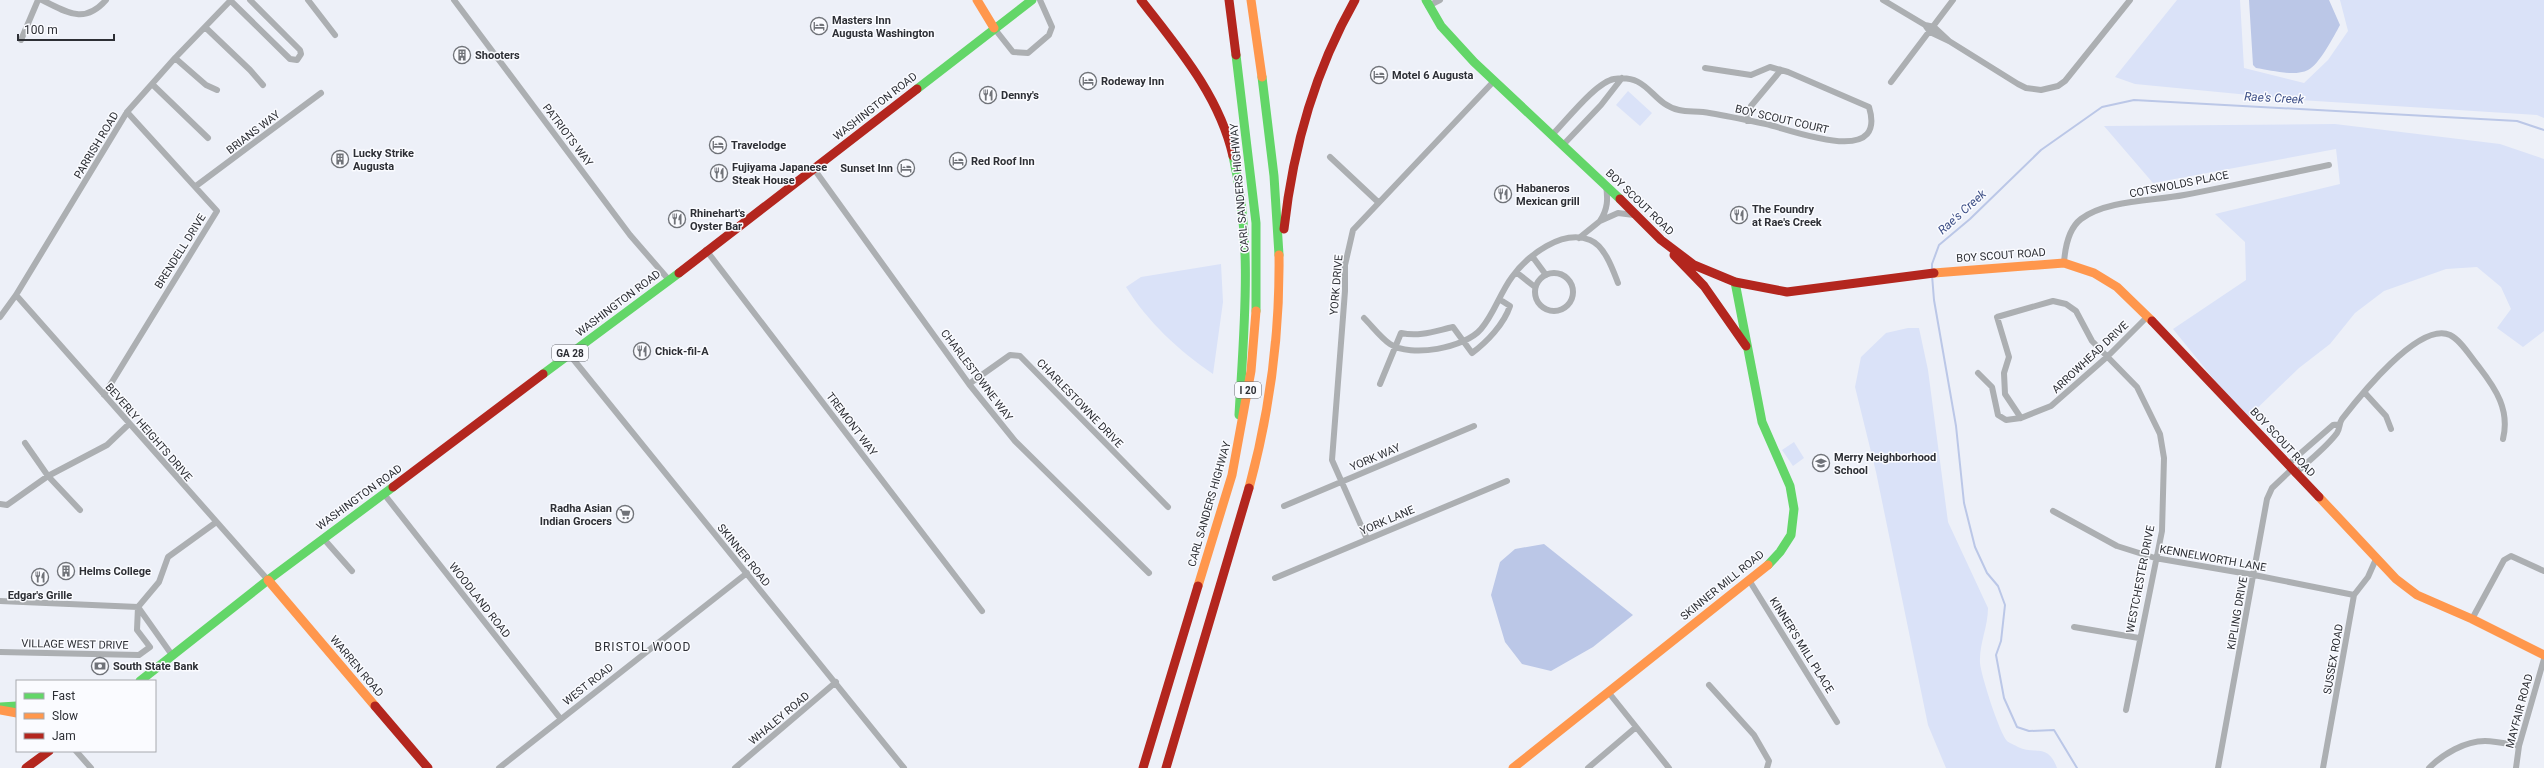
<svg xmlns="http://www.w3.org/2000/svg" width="2544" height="768" font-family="Roboto,sans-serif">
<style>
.green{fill:#dae2f8}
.water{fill:#bbc7e7}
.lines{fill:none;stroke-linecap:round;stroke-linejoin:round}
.stream{stroke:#bbc7e7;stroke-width:2}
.street{stroke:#acafb2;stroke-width:6}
.fast{stroke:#63d668;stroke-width:9}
.slow{stroke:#ff974d;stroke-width:9}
.jam{stroke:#b3261e;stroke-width:9}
.labels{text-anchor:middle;stroke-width:3;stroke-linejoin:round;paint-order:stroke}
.shield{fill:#fafbff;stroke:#6a6c72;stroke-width:1}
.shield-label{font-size:10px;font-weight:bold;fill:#2d2f35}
.poi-label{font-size:11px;font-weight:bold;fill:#2d2f35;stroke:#fafbff;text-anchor:start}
.street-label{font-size:11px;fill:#2d2f35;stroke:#fafbff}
.water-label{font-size:12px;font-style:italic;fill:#3d4f86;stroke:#fafbff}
.neighbourhood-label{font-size:12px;letter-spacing:1px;fill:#2d2f35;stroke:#fafbff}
</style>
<rect width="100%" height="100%" fill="#edf0f8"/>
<!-- green -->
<path class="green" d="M2177 0H2240L2244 68 2304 83 2328 60 2348 31 2340 0H2544V118L2537 115 2300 100 2135 84 2115 77Z
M1628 91 1652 113 1640 126 1616 105Z
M2335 124 2500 144 2544 159V331L2523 347 2497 328 2511 309 2501 287 2477 267 2446 269 2384 291 2355 313 2330 344 2299 368 2246 419 2173 329 2246 280 2245 242 2215 214 2340 184 2336 149 2153 183 2104 126Z
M1221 264 1223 302 1213 374C1179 351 1147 321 1126 287L1141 277Z
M1908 328H1919L1928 370 1948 522 1988 608C1988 627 1979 644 1980 663 1981 675 1999 732 2007 741 2009 743 2015 745 2018 747 2035 755 2048 743 2057 768H1946L1928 725 1876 472 1855 387 1861 357 1886 333Z
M1794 442 1804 458 1793 466 1782 450Z"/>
<!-- water -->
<path class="water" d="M2249 0H2329L2340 25C2334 36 2319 65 2308 70 2294 77 2271 70 2256 68L2253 65Z
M1544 544 1633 615 1593 647 1551 671 1522 664 1505 642 1491 595 1500 562 1515 549Z"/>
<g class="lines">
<!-- stream -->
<path class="stream" d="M1932 271V264L1939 245 1970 219 2041 150 2102 107 2134 100 2517 121 2544 130
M1932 275 1934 300 1956 426 1964 503 1975 547 1987 573 1998 586 2005 605 2001 641 1996 655 2004 698 2017 727 2029 731 2054 730 2077 768"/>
<!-- street -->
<path class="street" d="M42 0C67 12 84 25 106 0
M308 0 335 35
M454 0 630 235 669 280
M1883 0 1925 25
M231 1 290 59 297 60 301 54 300 50 250 0
M1428 6 1440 0
M205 27 250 70 263 85
M994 28 1013 52 1028 53 1049 35 1052 27 1040 0
M21 40 38 0
M1949 41 1934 27 1925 25 1930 32 1949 41 2018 84 2026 88 2041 90 2058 86 2065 81 2130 0
M175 58 206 85 217 90
M1891 82 1953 0
M152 84 208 138
M1747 121 1751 106 1781 70
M1552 135C1566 121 1596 82 1614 79 1649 73 1651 104 1679 110 1687 112 1695 111 1703 112 1724 115 1745 120 1766 124 1789 129 1888 169 1869 107L1788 72 1770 67 1751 75 1705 68
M1563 145 1601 105 1622 78
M1330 157 1378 202
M814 169 969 384 1015 441 1149 573
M1606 185C1608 199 1608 209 1600 221L1618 213 1634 215
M196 186 321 93
M1579 238 1600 221
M706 250 982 611
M1532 256 1546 275
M2064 263C2065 248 2068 229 2081 219 2106 200 2153 201 2184 195 2232 186 2281 175 2329 165
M1516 272 1535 287
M1535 292a19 19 0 1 1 38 0a19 19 0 1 1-38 0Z
M16 295 268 580
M0 317 16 295 127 112 175 58 231 0
M1364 318C1372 326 1381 338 1390 344 1411 358 1465 348 1481 329 1494 314 1500 293 1512 277 1528 255 1562 229 1590 240 1605 246 1613 270 1618 283
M569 354 904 768
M1978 373 1992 387 1998 415 2006 420 2021 418 2051 406 2108 356 2148 316
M969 384 1010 355 1020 356 1168 507
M1380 384 1401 333C1420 337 1435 331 1453 327L1472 353C1487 342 1504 324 1510 306L1499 299
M2365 393 2386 416 2391 429
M104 395 217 211 127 112
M2021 418 2005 394 2004 373 2009 357 1997 317 2053 301 2066 304 2076 311 2092 341 2137 387 2160 434 2164 458 2162 531 2126 710
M25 443 48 476 80 510
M2287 465 2333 425 2340 424
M2295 474C2308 461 2326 448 2337 433 2340 429 2339 423 2342 419 2359 397 2419 321 2450 335 2462 341 2471 358 2479 367 2496 389 2510 410 2503 439
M384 494 560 718
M0 504 7 505 48 476 107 445 129 424
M1284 506 1474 426
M2053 511 2117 546 2155 558 2254 575 2354 595
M323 538 352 571
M1367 539 1332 460 1345 291V265L1353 230 1494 81
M1275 578 1507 481
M1749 580 1837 722
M0 601 138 607
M138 607 172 655
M2472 619 2504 560 2511 556 2544 571
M2074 627 2139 638
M0 652 139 655 150 647 137 630 138 607 159 582 168 557 215 523
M1709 685 1754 735 1769 761 1767 768
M1609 693 1669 768
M76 751 91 768
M499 768 747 573
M735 768 836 682
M1588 768 1635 728
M2218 768 2267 499 2272 488 2291 470
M2323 768 2354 595 2368 577 2376 559
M2429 768C2443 754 2465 741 2485 741 2496 741 2508 744 2519 746
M2516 768 2519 746 2544 659"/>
<!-- fast -->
<path class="fast" d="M1426 0 1441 26 1474 62 1620 199
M1236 55 1256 223V311
M1262 77 1274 176 1279 255
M917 89 1032 0
M1233 156C1253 242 1244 328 1239 415
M1735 282 1762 422 1790 486 1794 509 1791 535 1780 552 1768 565
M543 374 679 273
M140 681 268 580 393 487
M0 707 17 706"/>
<!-- slow -->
<path class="slow" d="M977 0 994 28
M1251 0 1262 77
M1934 273 2064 263 2094 273 2117 287 2152 321
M1249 488C1270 411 1280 334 1279 255
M2319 497 2396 579 2417 595 2472 619 2544 655
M268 580 375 706
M1198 586 1232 475 1251 371 1256 311
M0 710 17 713
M1513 768 1768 565"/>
<!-- jam -->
<path class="jam" d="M1141 0C1178 48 1219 95 1233 156
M1229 0 1236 55
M1620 199 1661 240 1694 265 1735 282 1787 292 1934 273
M1284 229C1293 147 1314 72 1355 0
M1674 255 1704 286 1746 346
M679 273 917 89
M2152 321 2319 497
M393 487 543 374
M375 706 428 768
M26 768 49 751
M1143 768 1198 586
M1166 768 1249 488"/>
</g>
<!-- icons -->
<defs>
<g id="hotel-ring" transform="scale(0.9)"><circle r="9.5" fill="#fafbff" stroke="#707379" stroke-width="1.5"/><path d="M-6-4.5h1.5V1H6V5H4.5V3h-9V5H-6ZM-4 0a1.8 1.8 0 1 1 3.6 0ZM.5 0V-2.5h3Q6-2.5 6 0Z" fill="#707379"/></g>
<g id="building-ring" transform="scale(0.9)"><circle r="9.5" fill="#fafbff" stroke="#707379" stroke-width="1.5"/><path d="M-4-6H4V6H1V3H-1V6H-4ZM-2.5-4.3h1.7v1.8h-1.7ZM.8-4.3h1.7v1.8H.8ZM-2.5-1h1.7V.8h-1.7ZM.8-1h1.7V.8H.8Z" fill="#707379"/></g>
<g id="restaurant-ring" transform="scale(0.9)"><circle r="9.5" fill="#fafbff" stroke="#707379" stroke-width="1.5"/><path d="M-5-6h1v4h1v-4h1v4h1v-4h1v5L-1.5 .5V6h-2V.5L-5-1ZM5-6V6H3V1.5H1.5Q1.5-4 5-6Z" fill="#707379"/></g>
<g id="school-ring" transform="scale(0.9)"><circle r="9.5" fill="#fafbff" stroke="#707379" stroke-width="1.5"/><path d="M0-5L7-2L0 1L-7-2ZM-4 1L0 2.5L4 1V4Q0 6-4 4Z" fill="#707379"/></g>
<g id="supermarket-ring" transform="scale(0.9)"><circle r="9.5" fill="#fafbff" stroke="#707379" stroke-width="1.5"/><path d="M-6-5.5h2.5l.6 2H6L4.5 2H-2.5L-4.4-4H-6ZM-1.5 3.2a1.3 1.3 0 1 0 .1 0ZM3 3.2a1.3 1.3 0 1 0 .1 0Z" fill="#707379"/></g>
<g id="bank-ring" transform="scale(0.9)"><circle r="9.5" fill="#fafbff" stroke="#707379" stroke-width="1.5"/><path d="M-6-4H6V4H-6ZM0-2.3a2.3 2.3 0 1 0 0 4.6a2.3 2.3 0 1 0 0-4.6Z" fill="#707379"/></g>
</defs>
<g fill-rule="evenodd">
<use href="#hotel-ring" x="819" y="26"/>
<use href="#building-ring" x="462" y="55"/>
<use href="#hotel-ring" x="1379" y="75"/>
<use href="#hotel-ring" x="1088" y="81"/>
<use href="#restaurant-ring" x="988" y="95"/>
<use href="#hotel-ring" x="718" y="145"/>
<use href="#building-ring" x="340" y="159"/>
<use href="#hotel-ring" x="958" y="161"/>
<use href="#hotel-ring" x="906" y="168"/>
<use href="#restaurant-ring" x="719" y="173"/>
<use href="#restaurant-ring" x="1503" y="194"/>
<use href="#restaurant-ring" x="1739" y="215"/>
<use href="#restaurant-ring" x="677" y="219"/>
<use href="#restaurant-ring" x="642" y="351"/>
<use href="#school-ring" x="1821" y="463"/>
<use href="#supermarket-ring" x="625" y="514"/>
<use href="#building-ring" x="66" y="571"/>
<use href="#restaurant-ring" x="40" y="577"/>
<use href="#bank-ring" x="100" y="666"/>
</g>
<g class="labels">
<!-- shield labels -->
<g class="shield">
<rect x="552" y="345" width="36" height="16" rx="3"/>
<rect x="1235" y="382" width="26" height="16" rx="3"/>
</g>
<g class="shield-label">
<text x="570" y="357">GA 28</text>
<text x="1248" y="394">I 20</text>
</g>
<!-- poi labels -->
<g class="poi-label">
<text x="832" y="24">Masters Inn<tspan x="832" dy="13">Augusta Washington</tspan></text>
<text x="475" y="59">Shooters</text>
<text x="1392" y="79">Motel 6 Augusta</text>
<text x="1101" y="85">Rodeway Inn</text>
<text x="1001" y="99">Denny's</text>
<text x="731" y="149">Travelodge</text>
<text x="353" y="157">Lucky Strike<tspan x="353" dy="13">Augusta</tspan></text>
<text x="971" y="165">Red Roof Inn</text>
<text x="732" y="171">Fujiyama Japanese<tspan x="732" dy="13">Steak House</tspan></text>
<text x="893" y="172" text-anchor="end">Sunset Inn</text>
<text x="1516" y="192">Habaneros<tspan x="1516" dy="13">Mexican grill</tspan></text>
<text x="1752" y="213">The Foundry<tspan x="1752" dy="13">at Rae's Creek</tspan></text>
<text x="690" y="217">Rhinehart's<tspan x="690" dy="13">Oyster Bar</tspan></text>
<text x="655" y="355">Chick-fil-A</text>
<text x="1834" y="461">Merry Neighborhood<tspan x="1834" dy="13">School</tspan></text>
<text x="612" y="512" text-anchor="end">Radha Asian<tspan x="612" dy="13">Indian Grocers</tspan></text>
<text x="79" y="575">Helms College</text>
<text x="40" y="599" text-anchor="middle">Edgar's Grille</text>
<text x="113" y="670">South State Bank</text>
</g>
<!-- street labels -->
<g class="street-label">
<text transform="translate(875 106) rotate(-38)" y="4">WASHINGTON ROAD</text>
<text transform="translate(1782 119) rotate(13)" y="4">BOY SCOUT COURT</text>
<text transform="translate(253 132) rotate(-37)" y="4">BRIANS WAY</text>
<text transform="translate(568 135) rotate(53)" y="4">PATRIOTS WAY</text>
<text transform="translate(96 145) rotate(-59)" y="4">PARRISH ROAD</text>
<text transform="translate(2179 184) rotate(-11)" y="4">COTSWOLDS PLACE</text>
<text transform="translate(1239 188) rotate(-95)" y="4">CARL SANDERS HIGHWAY</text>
<text transform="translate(1640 202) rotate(44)" y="4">BOY SCOUT ROAD</text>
<text transform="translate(180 251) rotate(-58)" y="4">BRENDELL DRIVE</text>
<text transform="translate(2001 255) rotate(-4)" y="4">BOY SCOUT ROAD</text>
<text transform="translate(1336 285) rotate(-85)" y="4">YORK DRIVE</text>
<text transform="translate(618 303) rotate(-37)" y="4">WASHINGTON ROAD</text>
<text transform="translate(2090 357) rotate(-43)" y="4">ARROWHEAD DRIVE</text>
<text transform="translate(977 375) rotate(53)" y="4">CHARLESTOWNE WAY</text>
<text transform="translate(1080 403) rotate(46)" y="4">CHARLESTOWNE DRIVE</text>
<text transform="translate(852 424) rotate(53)" y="4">TREMONT WAY</text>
<text transform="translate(149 432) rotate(49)" y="4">BEVERLY HEIGHTS DRIVE</text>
<text transform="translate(2283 442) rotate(47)" y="4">BOY SCOUT ROAD</text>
<text transform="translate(1375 457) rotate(-23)" y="4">YORK WAY</text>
<text transform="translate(359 497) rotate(-36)" y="4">WASHINGTON ROAD</text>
<text transform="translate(1209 504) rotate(-74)" y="4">CARL SANDERS HIGHWAY</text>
<text transform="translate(1387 520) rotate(-23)" y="4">YORK LANE</text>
<text transform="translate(744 555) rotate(51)" y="4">SKINNER ROAD</text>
<text transform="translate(2213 558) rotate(10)" y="4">KENNELWORTH LANE</text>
<text transform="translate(2140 579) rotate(-79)" y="4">WESTCHESTER DRIVE</text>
<text transform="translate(1722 585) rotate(-39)" y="4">SKINNER MILL ROAD</text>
<text transform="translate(480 600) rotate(52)" y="4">WOODLAND ROAD</text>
<text transform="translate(2237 613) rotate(-80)" y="4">KIPLING DRIVE</text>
<text transform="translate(75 644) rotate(1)" y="4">VILLAGE WEST DRIVE</text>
<text transform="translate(1802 645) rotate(58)" y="4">KINNER'S MILL PLACE</text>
<text transform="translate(2333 659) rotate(-80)" y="4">SUSSEX ROAD</text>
<text transform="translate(357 666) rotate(50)" y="4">WARREN ROAD</text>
<text transform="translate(588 684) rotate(-38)" y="4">WEST ROAD</text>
<text transform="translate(2519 711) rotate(-75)" y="4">MAYFAIR ROAD</text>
<text transform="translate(779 718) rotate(-40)" y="4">WHALEY ROAD</text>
</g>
<!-- water labels -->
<g class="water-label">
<text transform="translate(2274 98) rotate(3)" y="4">Rae's Creek</text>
<text transform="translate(1962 212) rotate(-42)" y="4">Rae's Creek</text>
</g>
<!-- neighbourhood labels -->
<g class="neighbourhood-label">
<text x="643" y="651">BRISTOL WOOD</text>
</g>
</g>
<!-- legend -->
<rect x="16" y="680" width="140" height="72" fill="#fafbff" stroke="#a8a9ae"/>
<rect x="24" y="693" width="20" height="6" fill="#63d668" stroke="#a8a9ae"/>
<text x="52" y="700" font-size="12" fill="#2d2f35">Fast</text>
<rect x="24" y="713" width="20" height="6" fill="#ff974d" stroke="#a8a9ae"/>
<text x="52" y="720" font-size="12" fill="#2d2f35">Slow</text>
<rect x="24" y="733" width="20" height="6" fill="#b3261e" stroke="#a8a9ae"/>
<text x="52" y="740" font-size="12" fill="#2d2f35">Jam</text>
<!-- scale -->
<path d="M18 34v6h96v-6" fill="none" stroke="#2d2f35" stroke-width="2"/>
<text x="24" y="34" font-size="12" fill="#2d2f35" stroke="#fafbff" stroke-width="3" paint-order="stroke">100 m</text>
</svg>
